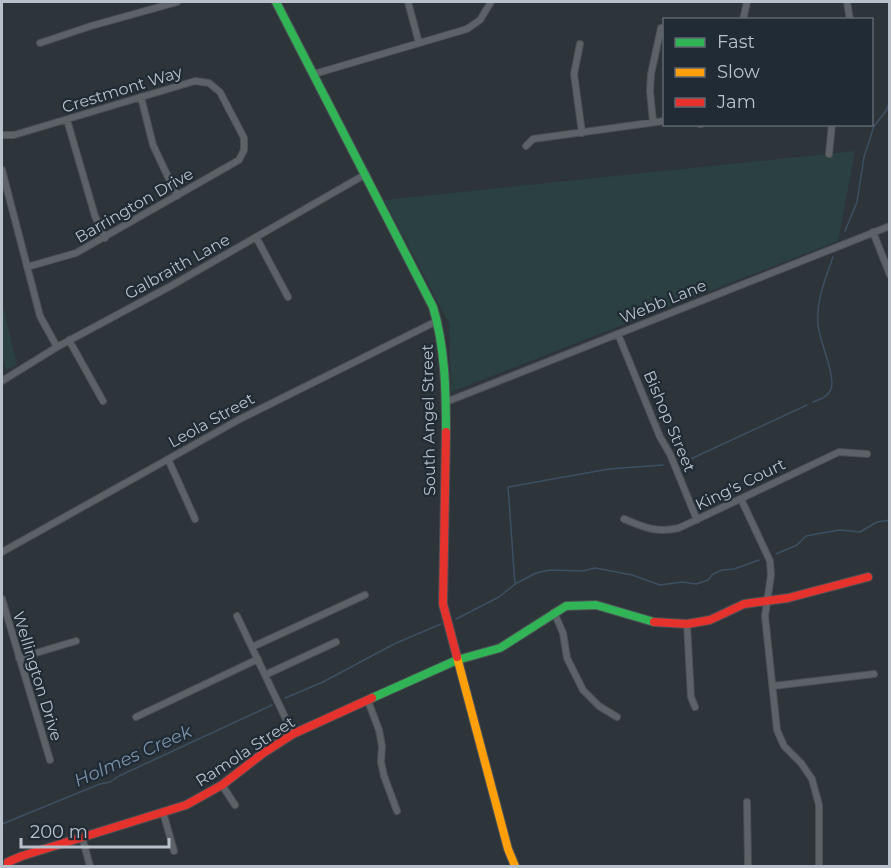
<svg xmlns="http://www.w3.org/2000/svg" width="891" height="868" font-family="Montserrat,sans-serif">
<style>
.green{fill:#2a4041}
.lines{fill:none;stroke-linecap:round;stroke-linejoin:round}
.stream{stroke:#3c5064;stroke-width:1.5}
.street-casing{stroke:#4b5055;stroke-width:8}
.fast-casing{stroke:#4b5055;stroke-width:10}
.slow-casing{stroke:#4b5055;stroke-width:10}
.jam-casing{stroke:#4b5055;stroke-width:10}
.street{stroke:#5d6269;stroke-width:6}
.fast{stroke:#30b455;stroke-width:8}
.slow{stroke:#ff9f0a;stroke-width:8}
.jam{stroke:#e5322d;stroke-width:8}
.labels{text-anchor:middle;stroke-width:4.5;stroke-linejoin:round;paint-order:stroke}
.street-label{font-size:16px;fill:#b8c1cb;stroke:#202b36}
.water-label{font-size:18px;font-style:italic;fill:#7a93ab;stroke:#202b36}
</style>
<rect width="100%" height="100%" fill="#2d343a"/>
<!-- green -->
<path class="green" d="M855 151 838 241 451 392 449 323 384 200Z
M2 302 17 365 6 370 2 353Z"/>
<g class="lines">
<!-- stream -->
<path class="stream" d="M845 231 857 202 864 157 874 126 886 111 890 101
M813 402C821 399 828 397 831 389 836 376 819 340 818 325 816 301 825 279 833 257
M682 463 807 405
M776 554 797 545 806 536 839 530 860 532 877 522 890 520
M515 584 508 487 609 469 663 465
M456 619 499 597 515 584 536 573 550 570 583 571 595 568 632 575 660 585 682 582 696 584 708 580 713 574 722 570 734 569 759 560
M285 698 323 682 394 644 441 624
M2 824 100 784 110 782 119 776 272 705"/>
<!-- street casing -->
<g class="street-casing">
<path id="street" d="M408 2 419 43
M847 2 850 20
M743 20 747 2
M40 43 91 26 177 2
M580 44 574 74 582 133
M314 74 467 29 480 20 491 2
M141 97 153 145 177 196
M67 120 95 216 105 238
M653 122 650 91 651 74 661 28
M700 124H701
M2 135H14L195 81 209 83 220 92 244 138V150L239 160 76 253 27 267
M526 146 533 139 664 121
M829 154 832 124
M2 170 40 316 57 347
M873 232 890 275
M256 237 288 297
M618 334 660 437 670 454 697 520
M69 340 103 401
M2 381 57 347 169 287 366 174
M446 402 890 226
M168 459 195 519
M741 499 770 561 771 575 765 616 777 730 784 746 801 763 812 779 819 805V866
M624 519C645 528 657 533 679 528L839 452 867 454
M2 552 240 419 437 321
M2 599 50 760
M554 612 563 633 567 658 583 690 599 706 617 717
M237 616 293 734
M687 624 691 697 695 707
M252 647 365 595
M19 658 76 641
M265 675 336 642
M773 686 874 674
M368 701 379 730 382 746 381 762 384 776 397 811
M136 717 258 659
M222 785 235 805
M747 802 748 866
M163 812 174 851
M82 837 90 866"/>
</g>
<!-- fast casing -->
<g class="fast-casing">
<path id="fast" d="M276 2 433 307C445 347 446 390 446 432
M372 698 457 660 500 648 566 606 596 605 654 622"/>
</g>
<!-- slow casing -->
<g class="slow-casing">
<path id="slow" d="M457 657 508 849 515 866"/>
</g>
<!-- jam casing -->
<g class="jam-casing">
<path id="jam" d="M446 432 443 604 457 657
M654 622 687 624 710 620 744 604 788 598 868 577
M8 866V862L22 856 186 805 222 785 262 754 293 734 372 698"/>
</g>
<!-- street -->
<use href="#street" class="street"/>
<!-- fast -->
<use href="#fast" class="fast"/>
<!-- slow -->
<use href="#slow" class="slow"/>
<!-- jam -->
<use href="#jam" class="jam"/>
</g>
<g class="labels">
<!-- street labels -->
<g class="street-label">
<text transform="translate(122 89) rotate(-17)" y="6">Crestmont Way</text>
<text transform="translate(134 205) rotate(-30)" y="6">Barrington Drive</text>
<text transform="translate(177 266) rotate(-29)" y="6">Galbraith Lane</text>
<text transform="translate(663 301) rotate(-22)" y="6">Webb Lane</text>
<text transform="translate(211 420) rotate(-29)" y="6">Leola Street</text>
<text transform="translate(428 420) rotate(-91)" y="6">South Angel Street</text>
<text transform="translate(670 421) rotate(67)" y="6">Bishop Street</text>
<text transform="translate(740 484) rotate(-26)" y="6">King's Court</text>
<text transform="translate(38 676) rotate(73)" y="6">Wellington Drive</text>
<text transform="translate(245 751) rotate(-33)" y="6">Ramola Street</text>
</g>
<!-- water labels -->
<g class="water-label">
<text transform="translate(133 756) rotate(-24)" y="6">Holmes Creek</text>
</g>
</g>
<!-- border -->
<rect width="891" height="868" fill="none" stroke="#b8c1cb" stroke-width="6"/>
<!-- legend -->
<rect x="663" y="18" width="210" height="108" fill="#202b36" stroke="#5d6772" stroke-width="1.5"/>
<rect x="675" y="38" width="30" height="9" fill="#30b455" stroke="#5d6772" stroke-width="1.5"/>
<text x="717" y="48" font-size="18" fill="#b8c1cb">Fast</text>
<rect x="675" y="68" width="30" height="9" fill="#ff9f0a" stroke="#5d6772" stroke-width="1.5"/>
<text x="717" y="78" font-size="18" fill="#b8c1cb">Slow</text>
<rect x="675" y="98" width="30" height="9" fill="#e5322d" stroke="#5d6772" stroke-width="1.5"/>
<text x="717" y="108" font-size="18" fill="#b8c1cb">Jam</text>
<!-- scale -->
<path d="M21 838v9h148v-9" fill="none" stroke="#b8c1cb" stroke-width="3"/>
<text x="30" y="838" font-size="18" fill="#b8c1cb" stroke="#202b36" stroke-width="4.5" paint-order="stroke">200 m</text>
</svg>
